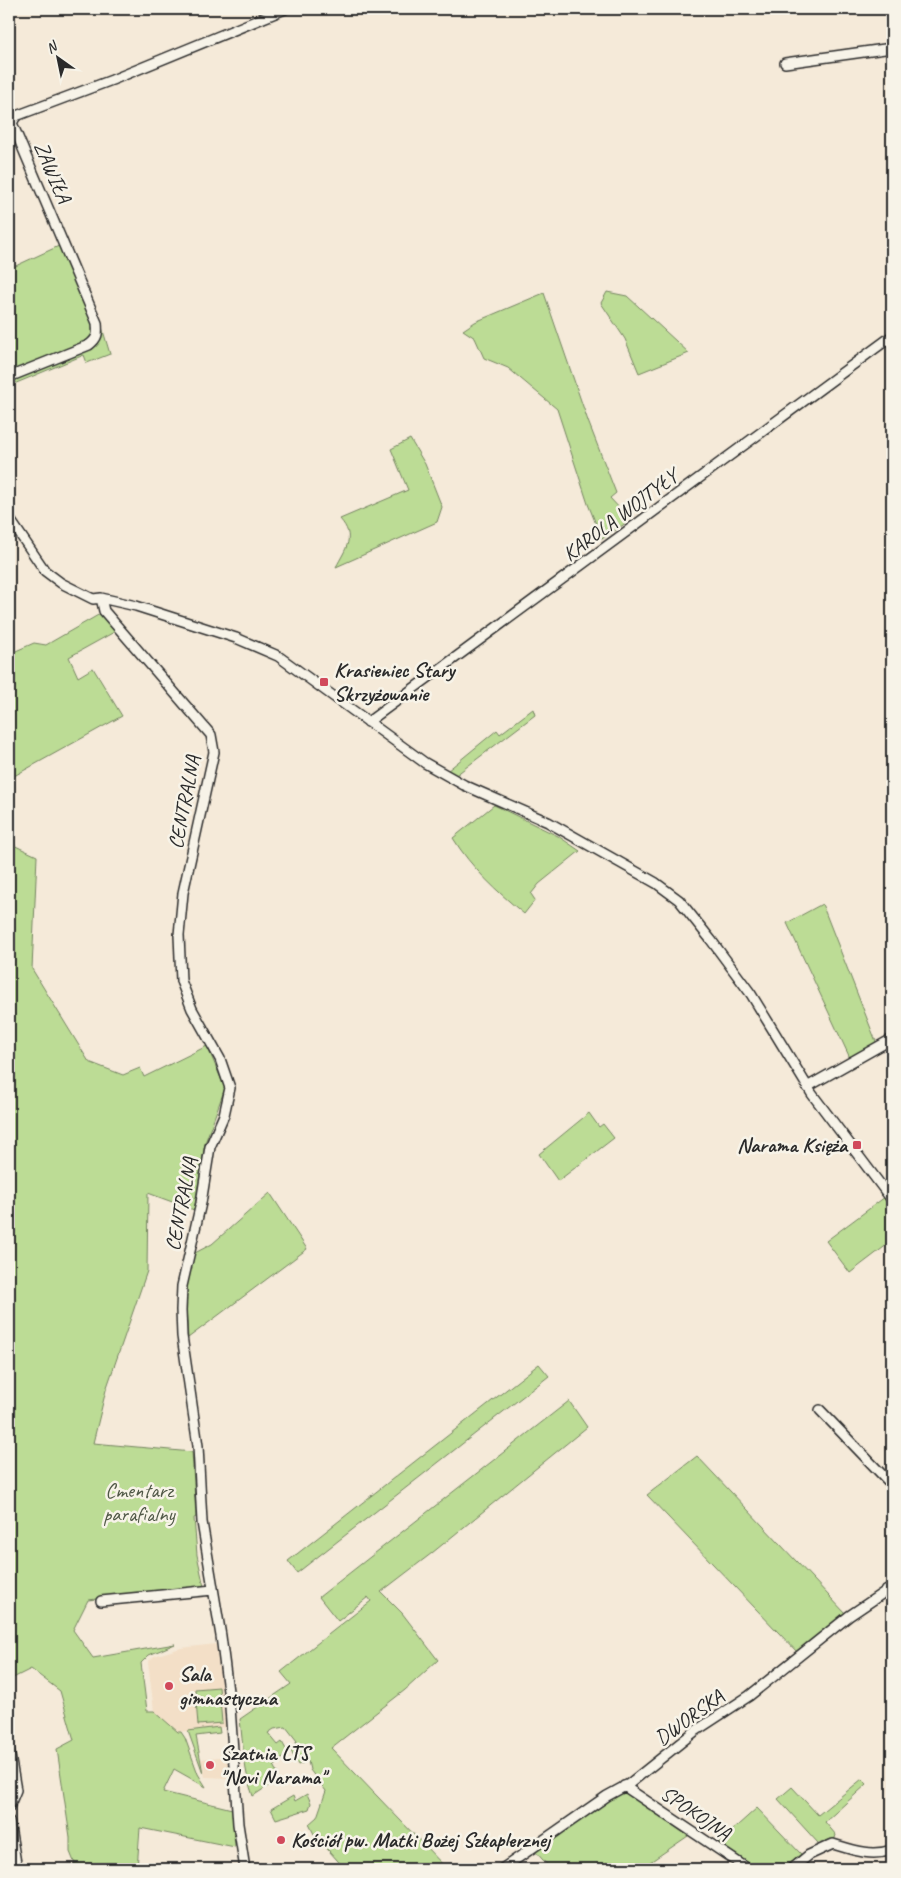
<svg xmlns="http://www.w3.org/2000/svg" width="901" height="1878" font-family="Caveat,sans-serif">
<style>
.built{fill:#f3dfc7}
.green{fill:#bcdc95;stroke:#748460}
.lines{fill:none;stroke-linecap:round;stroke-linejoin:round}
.minor-casing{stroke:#2b2b2b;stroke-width:12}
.minor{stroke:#f7f3e8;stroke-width:9}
.poi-dot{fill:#d1495b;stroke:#f7f3e8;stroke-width:2}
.labels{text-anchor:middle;stroke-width:5;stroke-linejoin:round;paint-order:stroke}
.street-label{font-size:21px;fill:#2b2b2b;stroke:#f7f3e8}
.poi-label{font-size:21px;font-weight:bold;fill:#2b2b2b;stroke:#f7f3e8;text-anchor:start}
.park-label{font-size:21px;fill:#4f5746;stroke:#f7f3e8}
</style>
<rect width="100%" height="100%" fill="#f5ead9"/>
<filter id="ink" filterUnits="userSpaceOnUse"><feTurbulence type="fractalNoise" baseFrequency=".02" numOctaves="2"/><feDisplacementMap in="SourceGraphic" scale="10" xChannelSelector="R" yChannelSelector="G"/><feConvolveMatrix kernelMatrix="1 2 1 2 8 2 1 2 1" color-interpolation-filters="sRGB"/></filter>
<g filter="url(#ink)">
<!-- built -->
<path class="built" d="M216 1644 226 1727 178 1732 154 1711 148 1662 154 1656 181 1648Z
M227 1756 229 1778 205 1777 201 1759Z"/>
<!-- green -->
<path class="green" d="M61 245 96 324V334L89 343 9 375V269Z
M607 292 627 296 689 353 639 373 625 339 601 303Z
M544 293 588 421 616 493 610 498 622 511 626 523 602 539 588 504 557 409 508 368 484 358 475 338 463 330 475 322Z
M101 324 110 354 87 363 84 355 9 386V379L86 349Z
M410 439 425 464 442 507 437 522 336 567C346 548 356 537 340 519L408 490 391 449Z
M100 614 116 631 69 657 78 677 93 668 122 716 14 776 9 766V654L34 643 46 645Z
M533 709 535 715 456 775 447 771 497 730 500 734Z
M494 805 558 836 580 851 539 884 531 894 535 900 524 914C497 891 471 868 453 838Z
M9 843 37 856 32 969 89 1062 123 1075 140 1068 144 1077 207 1046 225 1088 205 1143 194 1210 148 1193 147 1271 106 1390 93 1443 192 1452 196 1517 194 1518 197 1555 204 1587 88 1600 73 1630 93 1658 175 1644 149 1655 141 1663 147 1711H154L178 1732H181L185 1738 198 1774 206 1787 174 1769 163 1792 232 1809 235 1847 140 1828 137 1869H77L70 1852V1837L57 1749 74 1740 60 1691 31 1669 9 1680Z
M822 904 877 1044 850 1058 787 923Z
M589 1113 599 1127 603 1124 614 1138 558 1181 539 1154Z
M270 1193 307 1249 188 1338 185 1291 193 1254 212 1244Z
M885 1197 892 1206V1241L850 1273 826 1241Z
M539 1364 549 1376 297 1573 288 1561Z
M569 1401 587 1427 432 1553 381 1592 402 1613 438 1660 405 1690 331 1748 447 1869H408L404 1865 400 1869H345L314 1834 309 1824 317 1817 326 1791 310 1770 308 1761 298 1765 291 1751 297 1741 286 1727 274 1729 268 1733 278 1745 282 1742 288 1753 274 1767 278 1775 274 1782 253 1796C244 1772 243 1745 240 1719L291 1684 281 1672 371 1601 368 1597 338 1621 319 1597Z
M697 1456 846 1614 799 1654 647 1495Z
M219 1687 222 1723 198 1725 195 1689Z
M219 1727 220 1733 196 1736 203 1773 188 1731Z
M862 1779 867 1784 825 1822 836 1835 834 1841 829 1840 818 1843 778 1799 792 1787 818 1815Z
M622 1790 688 1836 640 1869H551L534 1850Z
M307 1794 311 1803 309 1809 276 1819 271 1809 293 1796 295 1801Z
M757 1808 801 1854 784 1869H758L718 1843Z"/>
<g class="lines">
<!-- minor casing -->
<g class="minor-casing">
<path id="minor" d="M785 63 892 48
M9 377 89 345C98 338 98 334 97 323L12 123 16 116 112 80 285 9
M9 518 45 571 61 583 93 599 101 598 136 606 236 638 278 656 425 763 464 785 548 822 656 883 679 900 711 940 751 994 812 1094 892 1200
M101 598 104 611 211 735 214 752 183 893 179 935 181 981 192 1009 220 1059 230 1088 224 1115 210 1147 201 1203 182 1286 181 1310 182 1336 198 1446 202 1522 221 1636 230 1707 238 1824 245 1869
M368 722 892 336
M807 1087 892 1039
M820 1410 892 1485
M101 1601 213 1590
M9 1750 16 1790 9 1807
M624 1786 748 1869
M9 1821 17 1869
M502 1869 607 1796 629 1784 694 1732 749 1696 849 1616 892 1587
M792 1869 809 1855 833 1844C853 1850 871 1857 892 1850"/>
</g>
<!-- minor -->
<use href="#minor" class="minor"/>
</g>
</g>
<!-- markers -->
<g class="poi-dot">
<rect x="319" y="677" width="10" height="10" rx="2.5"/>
<rect x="852" y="1140" width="10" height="10" rx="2.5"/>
<circle cx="169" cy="1686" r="5"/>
<circle cx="210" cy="1765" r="5"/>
<circle cx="281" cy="1840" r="5"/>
</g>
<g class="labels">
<!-- street labels -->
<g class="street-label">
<text transform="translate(53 172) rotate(67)" y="7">ZAWIŁA</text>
<text transform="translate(620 515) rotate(-37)" y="7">KAROLA WOJTYŁY</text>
<text transform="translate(184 802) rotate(-79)" y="7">CENTRALNA</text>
<text transform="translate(181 1204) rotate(-79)" y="7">CENTRALNA</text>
<text transform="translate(689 1717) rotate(-36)" y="7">DWORSKA</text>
<text transform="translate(696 1813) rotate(34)" y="7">SPOKOJNA</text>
</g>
<!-- poi labels -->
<g class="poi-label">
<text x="334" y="677">Krasieniec Stary<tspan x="334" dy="24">Skrzyżowanie</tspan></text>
<text x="847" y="1152" text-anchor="end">Narama Księża</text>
<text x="179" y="1681">Sala<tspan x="179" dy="24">gimnastyczna</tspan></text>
<text x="220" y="1760">Szatnia LTS<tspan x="220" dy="24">"Novi Narama"</tspan></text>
<text x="291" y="1847">Kościół pw. Matki Bożej Szkaplerznej</text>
</g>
<!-- park labels -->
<g class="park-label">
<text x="139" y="1497">Cmentarz<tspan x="139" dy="24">parafialny</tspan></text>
</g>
</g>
<!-- margin -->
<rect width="901" height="1878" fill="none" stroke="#f7f3e8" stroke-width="30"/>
<rect x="15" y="15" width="871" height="1848" fill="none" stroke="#2b2b2b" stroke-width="2" filter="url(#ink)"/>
<!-- north arrow -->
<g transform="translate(58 58) rotate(327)" stroke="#f7f3e8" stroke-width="4" paint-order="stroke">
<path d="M0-4L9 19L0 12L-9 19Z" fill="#2b2b2b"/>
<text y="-8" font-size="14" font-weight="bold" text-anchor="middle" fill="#2b2b2b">N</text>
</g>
</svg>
